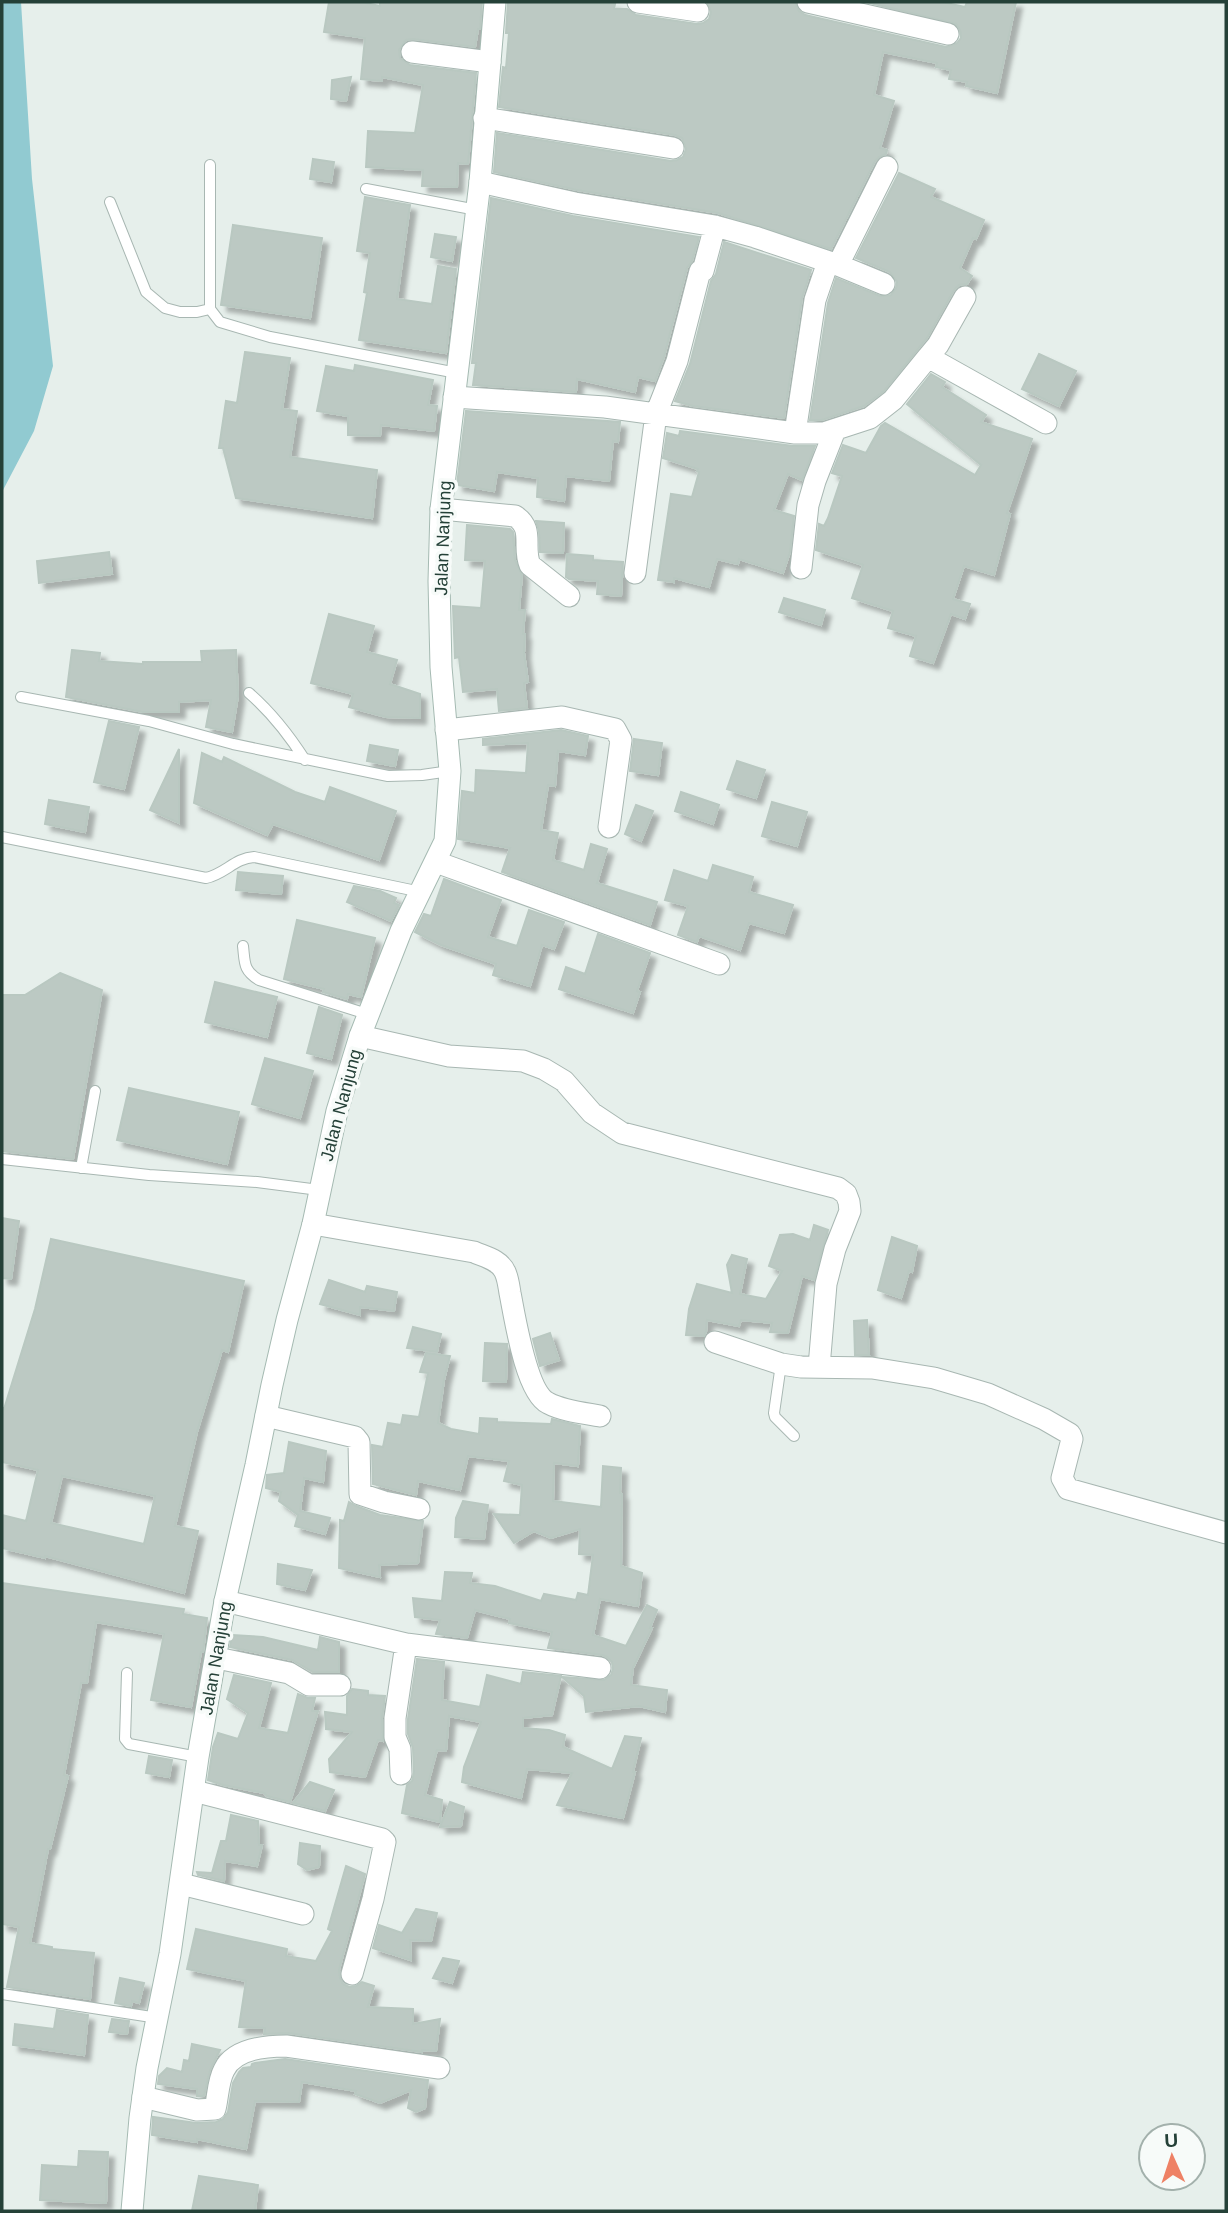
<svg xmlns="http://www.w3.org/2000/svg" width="1228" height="2213" font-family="Arial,sans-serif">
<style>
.water{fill:#91cad1}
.building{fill:#bcc9c3;stroke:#b9c8c1;stroke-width:2;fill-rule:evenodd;filter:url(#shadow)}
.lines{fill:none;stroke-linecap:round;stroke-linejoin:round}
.service-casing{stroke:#a8b7b2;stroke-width:12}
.minor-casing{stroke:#a8b7b2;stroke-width:23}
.secondary-casing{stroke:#a5bab2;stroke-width:23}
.service{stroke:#fff;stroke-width:10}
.minor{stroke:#fff;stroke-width:21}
.secondary{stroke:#fff;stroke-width:21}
.labels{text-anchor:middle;stroke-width:7;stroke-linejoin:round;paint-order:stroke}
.street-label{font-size:18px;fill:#254138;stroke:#f7fbf9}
</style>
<defs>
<filter id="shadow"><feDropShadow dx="6" dy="6" stdDeviation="2" flood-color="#0004"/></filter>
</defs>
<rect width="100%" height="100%" fill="#e6efeb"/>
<!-- water -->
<path class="water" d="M2 2H21L32 179 53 366 34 431 2 492Z"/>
<!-- building -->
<path class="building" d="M329 2H361L380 6V2H482L480 29H478L475 47 413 39 406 40 399 50 400 58 410 65 476 73 468 164 458 163 457 187 422 186 423 170 366 167 368 131 415 133 423 85 382 77V81L361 79 365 38 324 32Z
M508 2 615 4 614 9H627L636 15 697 24 703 23 709 19 711 12 707 2H795L799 11 805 15 946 47 957 43 961 38 960 30 956 24 866 2H942L965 7 967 2H1016L997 93 966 86 967 82 949 79 951 70 936 67 937 63 883 52 874 95 894 101 880 148 887 150 886 154 879 157 875 161 831 249 718 213 577 190 494 172 497 133 671 161 677 160 683 157 686 149 682 138 675 135 499 107 503 67 506 68 509 33H506Z
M351 77 346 101 331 99 332 80Z
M313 159 334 162 331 182 310 179Z
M899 173 935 189 931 197 984 220 976 239 973 238 960 268 972 276 967 284 959 285 954 290 927 338 884 391 864 406 822 420H810L828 303 836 278 880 296 891 295 896 288 897 282 890 272 856 258Z
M365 197 410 205 397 299 432 304 438 266 456 269 446 353 359 340 367 293 364 292 370 253 357 251Z
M491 198 573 216 699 237 692 261 687 268 664 357 655 381 638 377 635 392 577 379 576 392 473 385 476 363H472Z
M233 225 322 238 310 318 221 305Z
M435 234 456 237 452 261 431 257Z
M724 242 811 270 802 298 784 418 693 406 675 401 690 364 711 281 716 274Z
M245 352 290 358 282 409 297 411 290 457 377 470 372 518 236 498 223 448H219L226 401 237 403Z
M1039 354 1076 371 1059 406 1022 389Z
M355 365 433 380 428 405 437 406 434 431 381 425 380 436 348 435V416L317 411 326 366 354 371Z
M931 374 945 382 942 387 986 415 981 422 1032 439 1007 513 1010 514 994 575 964 566 953 599 970 604 965 619 951 614 933 663 910 656 916 636 888 628 893 611 852 598 863 565 816 550 819 524 824 526 828 518 842 476 832 473 843 445 866 453 881 426 885 423 975 475 981 465 907 404Z
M466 411 620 422 618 442 613 441 609 481 566 476 564 501 537 497 538 478 497 472 494 491 457 485Z
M680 431 793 446H815L802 480 788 474 774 510 794 516 790 552 783 573 739 559 738 564 717 559 709 587 674 578V582L658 580 671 494 692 497 699 472 697 471 698 469 663 458 667 433 679 436Z
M536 521 564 523 563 553 540 552 539 531Z
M467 525 510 529 513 532 515 560 522 575 519 610H525L523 634H525L524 653 528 682 524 683 527 708 499 711 497 689 463 692 459 657 455 658 453 606 481 608 485 561 465 560Z
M109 552 112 574 39 583 37 561Z
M567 554 593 556V560L623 562 621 596 597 594 598 581 569 579 566 577Z
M784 598 825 610 821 625 779 612Z
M329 614 374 626 367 652 397 660 390 684 420 694V718L386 717 349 707 353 694 311 683Z
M72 650 100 653 99 661 143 664V662H202L201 651 236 650 238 696 232 732 206 727 211 700 179 702V712H143L66 697Z
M109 721 139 727 124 789 94 782Z
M561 730 588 736 585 755 558 751 555 786 548 785 541 830 558 833 553 860 584 870 591 844 607 849 597 883 657 902 650 925 502 872 510 848 458 839 462 791 475 793 476 770 526 773 528 743 483 745V739Z
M634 739 662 743 658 775 630 771Z
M370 745 398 750 395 766 367 761Z
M179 749V823L150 810Z
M202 753 222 762 224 757 295 792 325 802 330 787 396 811 379 860 273 824 267 835 194 803Z
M737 761 765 770 756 798 727 789Z
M681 792 719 805 713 824 675 811Z
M49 800 89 807 85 832 45 824Z
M772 802 807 812 797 846 762 836Z
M636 805 653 811 641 841 625 834Z
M713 865 753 877 749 892 793 905 784 933 749 923 740 950 699 936 697 942 678 935 688 906 665 900 674 870 708 881Z
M238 872 283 876 281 894 236 890Z
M444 879 501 900 488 937 517 946 529 910 564 922 554 949 542 945 530 986 493 975 496 964 441 945 415 932 424 914 431 916Z
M354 886 380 891 396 898 394 903 399 905 391 921 347 902Z
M297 920 375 938 361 997 348 994 347 999 323 992 324 989 284 979Z
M598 934 650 953 637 991 640 992 633 1013 559 989 566 967 585 974Z
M60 973 102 990 73 1159 2 1151V995H25Z
M215 982 277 997 267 1037 205 1022Z
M319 1007 342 1015 331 1059 307 1053Z
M265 1058 313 1071 300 1118 252 1104Z
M129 1088 239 1112 227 1164 117 1140Z
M2 1218 19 1221 11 1279 2 1278Z
M814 1225 828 1230 814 1280 802 1276 788 1333 770 1332 772 1323 741 1320 739 1326 707 1320 706 1332 704 1336 686 1335 689 1309 697 1284 732 1293 727 1265 732 1255 747 1259 740 1294 766 1299 782 1271 769 1266 780 1235 793 1234 810 1240Z
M892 1237 917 1246 912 1272 909 1271 901 1298 878 1290Z
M51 1239 244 1281 228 1352 222 1350 197 1432 175 1526 198 1531 184 1593 45 1556V1558L2 1548V1515L26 1521 38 1470 2 1462V1408L4 1409 35 1309ZM62 1476 155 1496 144 1544 51 1523Z
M329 1280 365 1292 367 1286 397 1292 394 1311 360 1307V1315L320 1304Z
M867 1320 869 1355H855L854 1321Z
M413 1327 441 1334 437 1352 407 1348Z
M550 1333 559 1360 540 1366 533 1339Z
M485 1343 507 1344 506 1382 483 1381Z
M426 1353 450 1356 444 1380 438 1423 451 1429 479 1434 480 1418 497 1419V1422L551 1424 552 1419 580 1426 578 1466 554 1463 553 1501 601 1507 603 1466 621 1468 620 1493 622 1494 621 1566 642 1573 638 1606 600 1599 593 1635 626 1646 647 1605 657 1610 650 1628H652L633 1668 631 1685 667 1690 665 1712 639 1706 586 1712 584 1696 562 1677 604 1680 611 1675 613 1669 612 1662 607 1657 602 1655 548 1648 552 1632 509 1623 510 1619 475 1610 467 1638 436 1634 440 1620 415 1617 413 1598 442 1601 445 1572 472 1573 470 1583 495 1586 541 1601 544 1594 576 1600 578 1593 588 1595 593 1555 579 1554 580 1529 551 1538 534 1531 514 1543 494 1514 520 1515 522 1485 504 1481 509 1461 468 1456 460 1490 418 1481 416 1495 373 1484 372 1445 383 1447 388 1423 401 1425 403 1415 419 1417 428 1373 420 1372Z
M289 1442 326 1451 323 1482 304 1478 300 1511 330 1518 325 1534 295 1526 298 1515 279 1501 281 1492 266 1488 267 1475 284 1473Z
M463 1501 488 1505 484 1539 455 1537 456 1518Z
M349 1502 356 1506 380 1515 423 1521 418 1563 379 1565 380 1577 339 1568 340 1520 344 1521Z
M278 1564 312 1570 305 1590 277 1584Z
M2 1583 184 1609 183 1614 207 1618 203 1652H201L191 1707 151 1700 164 1634 96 1622 87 1683H81L64 1775 68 1776 50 1849H48L30 1943 52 1947V1949L94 1953 90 1999 7 1987 19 1927 2 1924Z
M232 1635 263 1637 318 1650 320 1637 339 1642V1672H313L292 1660 230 1647Z
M417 1659 444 1662 442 1700 480 1707 487 1675 521 1684 523 1672 561 1676 552 1715 523 1718V1728L549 1730 565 1735 563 1747 612 1769 625 1736 641 1738 633 1772H635L623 1818 557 1805 572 1773 527 1769 521 1798 462 1782 464 1767 481 1722 449 1716 446 1751 437 1750 425 1795 442 1800 440 1822 402 1813 407 1785 412 1781 414 1773 413 1748 408 1734V1719Z
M234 1675 271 1683 259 1728 288 1733 298 1694 308 1698H315L312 1711H318L290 1802 267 1796 264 1793 223 1785 208 1780 213 1747 218 1733 238 1739 248 1713 227 1699Z
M352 1689 368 1691V1695L385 1696 382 1718 383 1741 378 1740 365 1777 330 1772 329 1759 352 1732 326 1729 325 1712 347 1715V1696Z
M149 1756 172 1760 169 1777 146 1773Z
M310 1782 334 1790 325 1811 293 1803Z
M450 1802 464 1807 461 1826 440 1827Z
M231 1815 258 1821 259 1845H262L257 1866 225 1861 224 1881 198 1875 197 1872 212 1873 221 1841H226Z
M300 1843 320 1846 319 1867 307 1870 298 1864Z
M346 1866 365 1874 339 1970 340 1978 343 1984 349 1987 356 1986 362 1982 374 1986 368 2007 413 2009V2024L440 2019 436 2051 422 2050V2052L288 2033 264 2034 265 2028 239 2027 246 1981 187 1969 196 1929 287 1949 286 1956 316 1961 332 1931 328 1929Z
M416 1909 437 1913 431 1941 410 1940 411 1960 373 1948 379 1925 402 1933Z
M443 1958 459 1961 452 1983 433 1978Z
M120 1978 144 1983 139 2003 132 2001 131 2006 115 2003Z
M57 2010 88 2015 84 2055 13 2045 15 2024 54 2029Z
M112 2019 129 2021 127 2034 109 2032Z
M192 2044 220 2050 210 2070 204 2096H197V2089L158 2084 159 2076 167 2068 182 2072 184 2060 189 2061Z
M285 2059 428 2080 425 2108 416 2112 408 2108 411 2090 380 2103 355 2094 356 2091 302 2082 299 2102 255 2101 246 2149 197 2139V2142L152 2135 153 2117 196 2123 216 2122 223 2119 228 2112 233 2083 239 2072 243 2068 251 2067 252 2064 255 2063Z
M79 2151 108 2152 106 2203 40 2200 42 2165 78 2167Z
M199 2176 258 2185 255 2211H192Z"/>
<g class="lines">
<!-- service casing -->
<g class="service-casing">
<path id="service" d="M210 165V309L220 322 270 337 457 373
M366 189 477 210
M110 202 146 292 165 308 180 312H197L210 309
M249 693C272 713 289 735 305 760
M21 697 149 721 233 744 388 776 422 775 450 771
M2 837 206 878C225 874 235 858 254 857L421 892
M243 946C245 963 243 970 259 980L367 1014
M2 1159 149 1175 257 1182 319 1190
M81 1168 95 1091
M781 1364 774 1413 775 1417 794 1436
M127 1673 125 1739 129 1744 198 1757
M2 1994 158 2018"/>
</g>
<!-- minor casing -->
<g class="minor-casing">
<path id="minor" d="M638 2 698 11
M808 2 948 34
M412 52 490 62
M484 118 673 148
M480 182 575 203 715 226 755 237 838 265 884 284
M838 265 887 167
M928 357 938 345 965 297
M454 397 605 407 795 433H824L870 418 893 400 928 357 1046 423
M795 433 815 300 828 262
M441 509 515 516C535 529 522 547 530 565L569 596
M801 568 808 505 815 481 835 430
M635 573 656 414 677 361 700 271H703L715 226
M446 730 562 717 615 729 621 740 609 827
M436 862 719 964
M360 1036 449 1056 523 1061 544 1069 564 1081 592 1113 622 1133 838 1188 846 1194 849 1202 850 1211 835 1249 826 1284 819 1367
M313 1224 474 1252C485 1257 500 1260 505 1272 508 1278 509 1287 510 1293 515 1318 526 1392 548 1403 563 1411 583 1413 600 1416
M715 1342 781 1364 801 1367 872 1368 934 1378 988 1394 1044 1419 1070 1434 1072 1439 1062 1478 1068 1489 1226 1533
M266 1416 355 1437 359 1442 360 1494 384 1502 419 1509
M225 1601 406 1644 600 1668
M217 1658 289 1673 309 1685H340
M401 1774 400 1749 395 1737V1718L406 1644
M194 1791 382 1839 385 1842 373 1899 352 1974
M181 1884 303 1914
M143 2097 197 2110 215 2109C218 2097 218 2081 224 2070 234 2049 265 2046 286 2046L439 2068"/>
</g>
<!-- secondary casing -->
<g class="secondary-casing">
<path id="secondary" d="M132 2211 140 2118 147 2068 170 1954 198 1757 225 1601 256 1465 272 1385 287 1320 313 1224 337 1111 360 1036 401 931 445 841 450 771 441 667 439 581 441 509 480 182 495 2"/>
</g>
<!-- service -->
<use href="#service" class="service"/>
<!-- minor -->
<use href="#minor" class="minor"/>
<!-- secondary -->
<use href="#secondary" class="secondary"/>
</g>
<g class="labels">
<!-- street labels -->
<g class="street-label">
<text transform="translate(443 538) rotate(-88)" y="6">Jalan Nanjung</text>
<text transform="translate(341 1105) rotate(-75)" y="6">Jalan Nanjung</text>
<text transform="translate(216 1658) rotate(-80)" y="6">Jalan Nanjung</text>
</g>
</g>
<!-- border -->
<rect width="1228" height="2213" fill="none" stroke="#254138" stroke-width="7"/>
<!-- north arrow -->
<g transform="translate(1172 2157) rotate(357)"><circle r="33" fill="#f7fbf9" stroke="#a3b1ac" stroke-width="2"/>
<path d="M0-5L12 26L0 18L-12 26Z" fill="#ee8165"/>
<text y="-10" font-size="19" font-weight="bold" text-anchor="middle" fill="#254138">U</text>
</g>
</svg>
